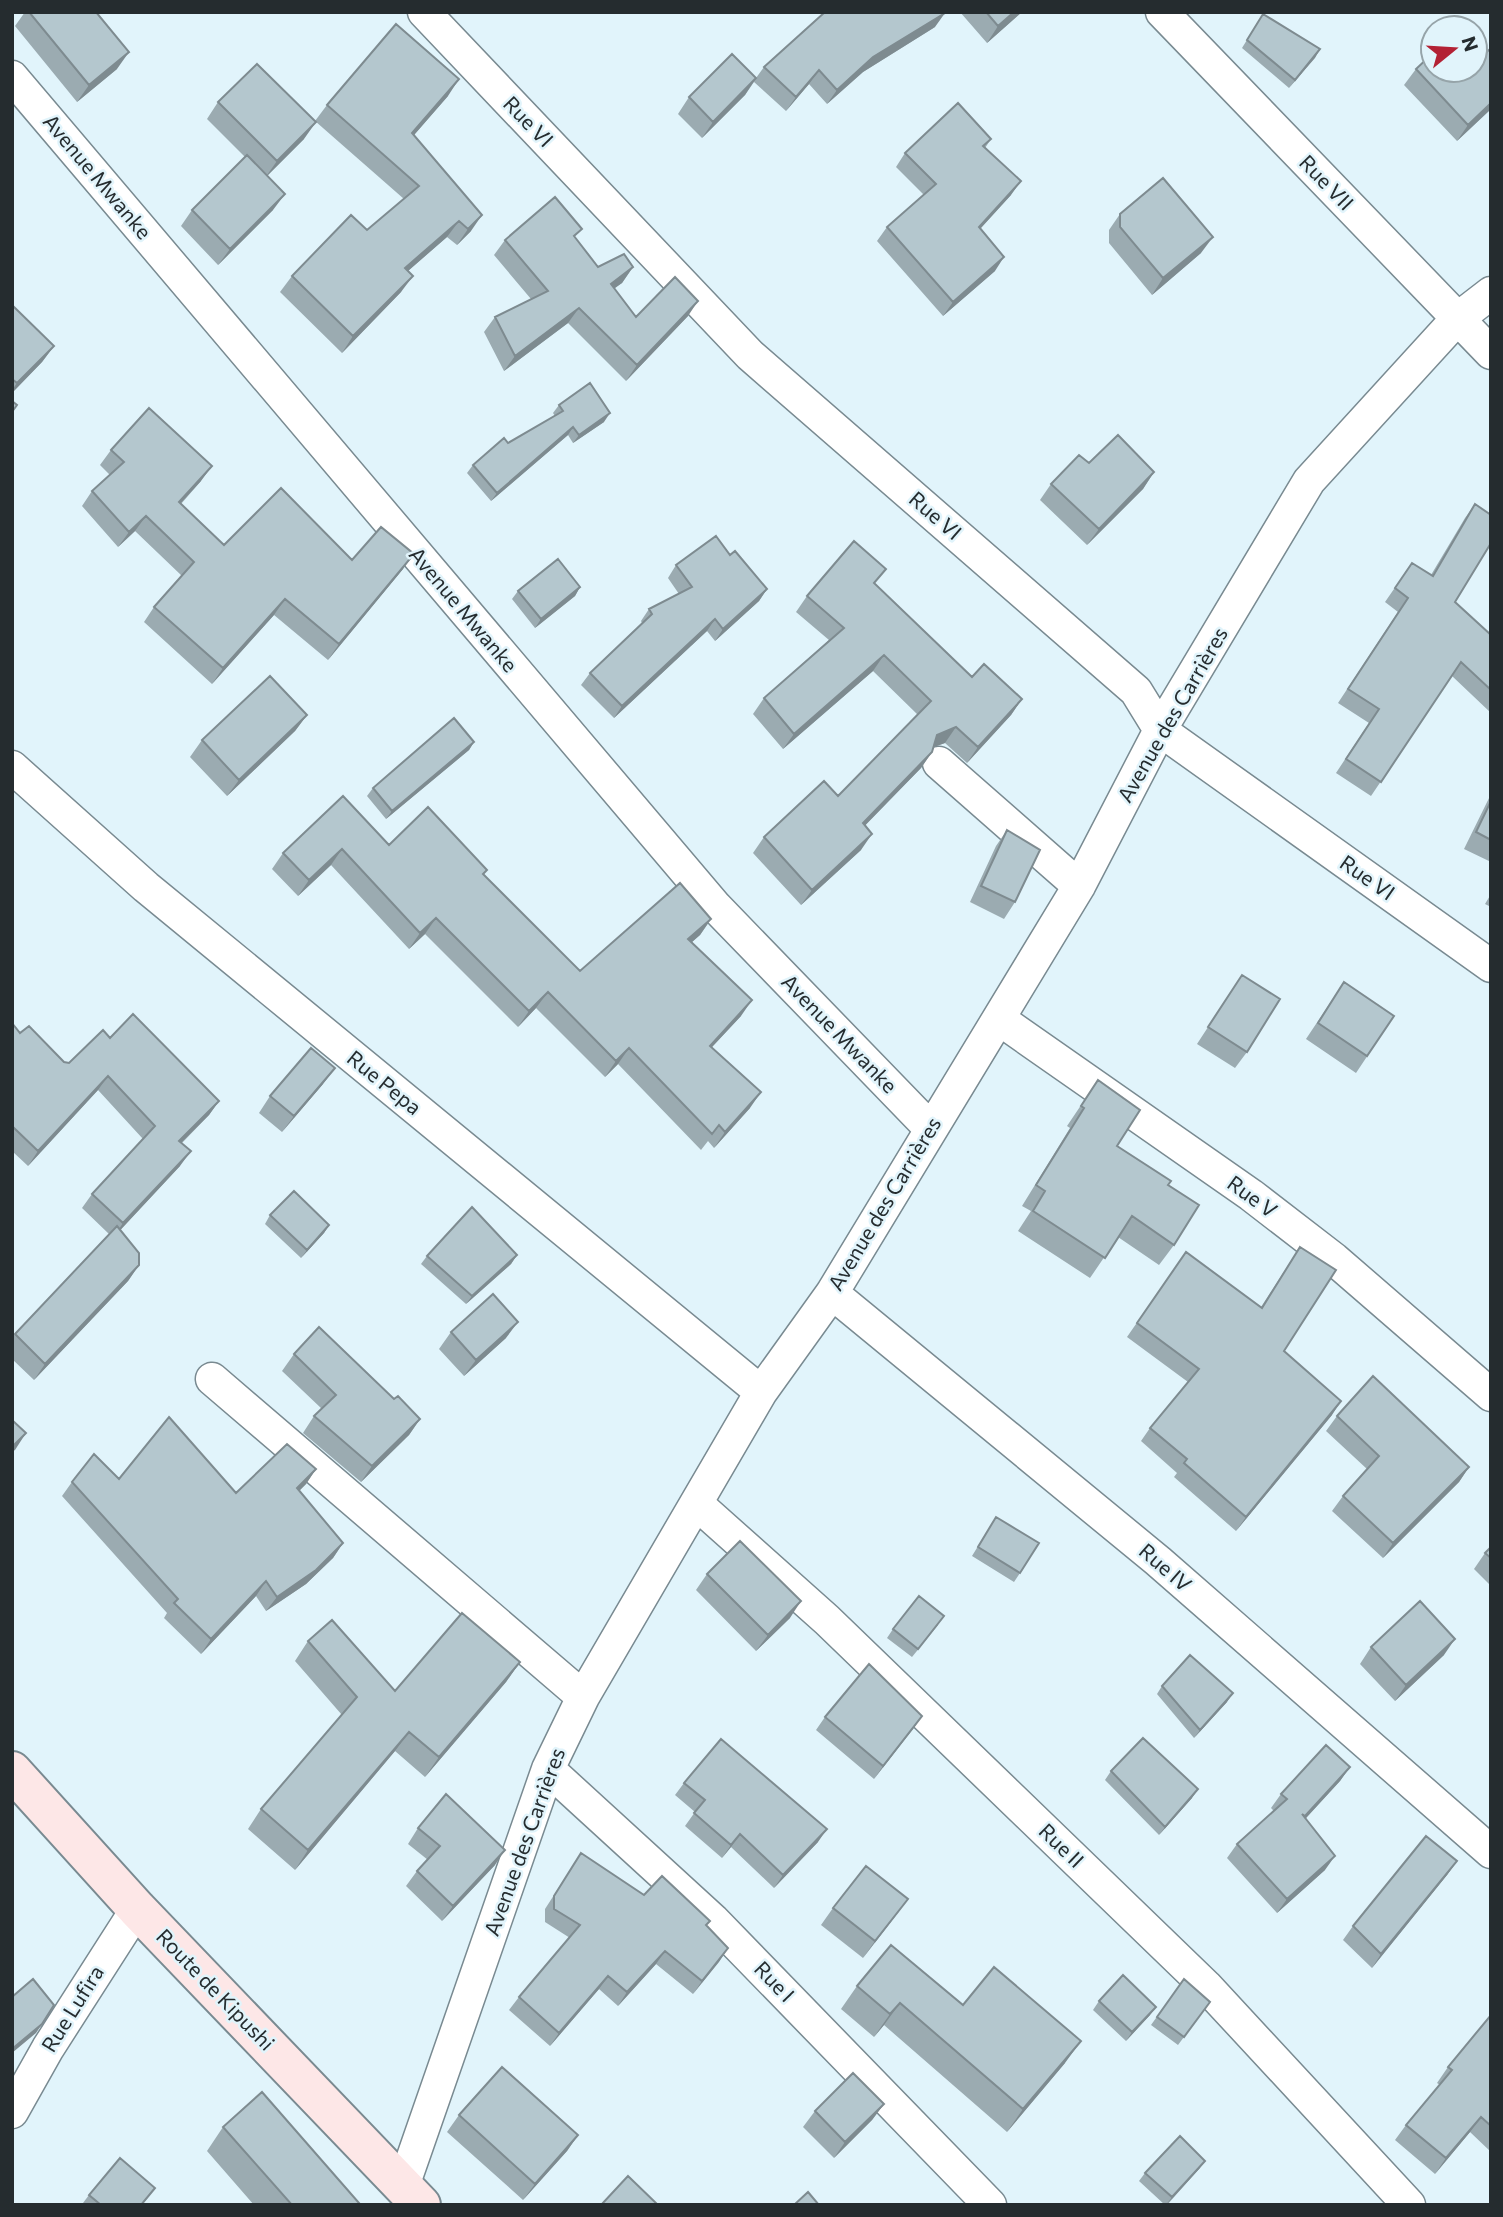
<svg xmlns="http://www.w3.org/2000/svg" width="1503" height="2217" font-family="Commissioner,sans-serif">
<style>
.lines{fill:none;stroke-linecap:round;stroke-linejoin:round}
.minor-casing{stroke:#798a91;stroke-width:35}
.secondary-casing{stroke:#798a91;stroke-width:42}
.minor{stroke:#fff;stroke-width:32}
.secondary{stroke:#fde7e7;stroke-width:38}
.wall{fill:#9babb1}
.shaded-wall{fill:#7e8b90}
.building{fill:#b4c7ce;stroke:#7e8b90;stroke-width:2}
.labels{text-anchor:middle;stroke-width:5;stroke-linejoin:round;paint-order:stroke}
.street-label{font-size:21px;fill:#252c2f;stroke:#e1f4fb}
</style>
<rect width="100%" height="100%" fill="#e1f4fb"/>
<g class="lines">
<!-- minor casing -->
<g class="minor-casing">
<path id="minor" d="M424 12 750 355 1136 691 1160 730 1491 966
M1162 12 1491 353
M12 77 716 907 930 1128
M939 763 1079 886
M12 767 146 887 761 1392
M999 1019 1251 1195 1334 1259 1491 1395
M832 1293 1158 1561 1491 1852
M212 1379 583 1697
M697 1504 827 1620 1206 1986 1409 2205
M548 1769 713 1920 990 2205
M12 2112 48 2048 137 1909
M403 2186 548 1769 583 1697 761 1392 832 1293 1079 886 1160 730 1309 481 1456 320 1491 293"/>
</g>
<!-- secondary casing -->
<g class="secondary-casing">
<path id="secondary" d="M12 1771 137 1909 421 2205"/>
</g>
<!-- minor -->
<use href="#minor" class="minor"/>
<!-- secondary -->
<use href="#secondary" class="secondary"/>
</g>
<!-- wall -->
<path class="wall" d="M25 12H96L117 69 77 102 15 26Z
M960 12H1022L987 43Z
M1263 14 1320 49 1289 88 1242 48Z
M935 27 863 72 827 104 809 84 786 111 754 82 745 95 702 138 678 114 689 97 756 78 764 67Z
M1491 48V109L1457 141 1404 85 1416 69 1475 70Z
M448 96 414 135 471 231 457 245 447 237 408 271 401 292 342 353 280 292 292 276 367 230 404 199 315 121 327 105Z
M218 102 304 139 267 176 273 210 218 265 181 226 192 210 245 157 207 119Z
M991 139 985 148 1011 195 980 229 995 271 943 316 877 241 887 227 924 195 896 167 905 153Z
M1120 214 1201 253 1152 295 1109 243V230Z
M576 239 598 267H633L622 283 614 288 636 317 688 316 626 381 568 323 504 371 484 332 495 317 531 299 494 255 505 240Z
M12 305 54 346 42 362 12 393Z
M559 405 604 422 573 443 568 435 491 501 467 473 473 465 555 416 553 413Z
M111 450 201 481 181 504 224 545 352 560 403 569 328 660 274 615 212 684 144 622 154 607 182 576 135 531 118 547 82 506 92 491 110 475 100 465Z
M1089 463 1154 472 1143 489 1087 545 1040 500 1051 484Z
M1475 504 1455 602 1491 635V713L1452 676 1371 796 1336 773 1369 723 1338 703 1398 612 1385 602 1412 563 1431 575 1465 518Z
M730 555 767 589 759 601 715 641 707 631 614 718 581 685 590 673 642 623 641 621 649 609 679 594 668 578 676 565Z
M875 585 972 677 1022 699 1011 715 967 763 945 743 933 747 932 752 921 768 865 825 861 850 801 905 753 853 764 837 838 796 918 715 873 671 783 749 753 714 764 698 829 640 796 612 807 596Z
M580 587 575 596 535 628 512 599 518 591Z
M307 715 295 731 227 796 190 757 202 740Z
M474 742 469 750 386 819 367 796 373 788Z
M1491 794V862L1464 849Z
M1007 830 1015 902 1004 919 970 902 996 846Z
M389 845 487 870 483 875 580 971 711 919 700 935 692 942 741 1016 711 1048 750 1108 714 1148 708 1141 701 1150 618 1064 605 1077 536 1008 518 1027 425 934 409 949 331 865 298 896 272 869 283 853Z
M1491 894V907L1485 904Z
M1242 975 1247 1052 1235 1068 1197 1044Z
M1344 982 1394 1016 1356 1073 1306 1039Z
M12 1023 20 1033 64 1062 69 1063 110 1038 219 1101 209 1115 182 1143 180 1166 120 1230 139 1265 128 1281 34 1380 12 1359V1337L109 1234 82 1208 92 1194 143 1139 98 1090 28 1166 12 1151Z
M1098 1080 1117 1146 1168 1185 1174 1245 1159 1265 1118 1237 1090 1278 1018 1231 1031 1211 1022 1206 1070 1128 1067 1126Z
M323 1084 282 1132 259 1113 270 1096Z
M270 1215 329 1225 324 1233 301 1258 265 1224Z
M1300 1247 1284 1351 1332 1415 1236 1531 1174 1477 1177 1473 1141 1441 1150 1428 1188 1382 1127 1337 1186 1252 1261 1307Z
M517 1255 511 1264 466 1304 421 1264 427 1256Z
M451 1332 506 1338 464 1376 439 1349Z
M294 1354 394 1399 420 1419 409 1435 361 1482 303 1433 314 1416 322 1409 282 1371Z
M1337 1416 1469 1467 1459 1482 1383 1558 1332 1511 1343 1496 1367 1469 1326 1431Z
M316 1469 306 1484 299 1491 343 1543 333 1558 306 1584 266 1611 256 1596 201 1654 164 1618 167 1613 62 1496 72 1482 119 1479 236 1493Z
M996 1517 1020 1573 1014 1582 972 1556Z
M1491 1547V1586L1474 1569 1485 1553Z
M707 1574 790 1618 756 1651 696 1590Z
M938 1625 912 1657 887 1638 893 1629Z
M308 1641 395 1691 520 1662 506 1682 425 1777 395 1751 295 1870 248 1829 261 1809 342 1715 295 1661Z
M1371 1647 1444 1655 1395 1701 1360 1664Z
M1162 1686 1227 1702 1194 1738 1157 1694Z
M922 1716 874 1779 816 1730 825 1717Z
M1350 1767 1340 1781 1306 1818 1325 1870 1277 1913 1227 1858 1237 1844 1274 1811 1271 1808 1281 1794Z
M1111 1771 1192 1798 1159 1835 1105 1780Z
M684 1783 818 1842 774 1888 731 1847 722 1858 685 1826 695 1812 675 1795Z
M418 1828 495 1865 442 1921 406 1886 417 1871 428 1860 408 1844Z
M581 1853 644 1895 710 1921 706 1926 728 1948 693 1994 656 1964 618 2006 599 1989 550 2046 509 2010 519 1997 570 1938 545 1922V1909Z
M1457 1861 1447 1875 1372 1968 1343 1940 1353 1926Z
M833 1908 896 1915 863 1958 821 1925Z
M1184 1979 1210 2002 1178 2045 1151 2025Z
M857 1986 963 2005 1065 2063 1007 2132 884 2025 874 2037 841 2009Z
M1099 2001 1150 2015 1126 2041 1093 2010Z
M1491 2015V2152L1470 2132 1435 2174 1395 2140 1406 2125 1440 2085 1437 2083 1448 2067Z
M884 2104 872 2120 834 2158 803 2127 815 2111Z
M459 2115 578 2135 567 2151 523 2200 447 2132Z
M223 2127 359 2203 358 2205H254L207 2151Z
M1205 2161 1199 2169 1167 2205H1165L1139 2181 1145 2173Z
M155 2188 142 2205H84L83 2203 89 2195Z"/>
<!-- shaded-wall -->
<path class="shaded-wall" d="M1014 12H1022L987 43 998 26Z
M945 13 935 27 863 72 827 104 837 90 873 57Z
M1320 49 1315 58 1289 88 1295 80Z
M129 52 117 69 77 102 89 85Z
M819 70 809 84 786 111 796 97Z
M756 78 745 95 702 138 713 122Z
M459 79 448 96 401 150 412 133Z
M1491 103V109L1457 141 1468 125Z
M316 122 304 139 265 178 277 161Z
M1021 181 1011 195 969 241 979 227Z
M285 194 273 210 218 265 230 249Z
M482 215 471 231 457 245 468 229Z
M459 221 447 237 393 284 405 268Z
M1213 237 1201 253 1152 295 1163 278Z
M1004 257 995 271 943 316 953 302Z
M633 267 622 283 600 299 611 284Z
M413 276 401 292 342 353 353 336Z
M698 301 688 316 626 381 637 365Z
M579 308 568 323 504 371 515 356Z
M54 346 42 362 12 393V390L17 383Z
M610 413 604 422 573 443 579 435Z
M573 427 568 435 491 501 497 493Z
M212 466 201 481 168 517 179 502Z
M1154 472 1143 489 1087 545 1099 529Z
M146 516 135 531 118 547 129 532Z
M414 554 403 569 328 660 339 644Z
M580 587 575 596 535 628 541 619Z
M767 589 759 601 715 641 723 629Z
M285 599 274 615 212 684 223 668Z
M715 619 707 631 614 718 622 706Z
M884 655 873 671 783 749 794 734Z
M1022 699 1011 715 967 763 978 747Z
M307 715 295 731 227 796 239 780Z
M956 727 945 743 926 750 937 735Z
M474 742 469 750 386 819 392 811Z
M932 752 921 768 852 839 863 823Z
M872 834 861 850 801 905 812 890Z
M342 849 331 865 298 896 309 880Z
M436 918 425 934 409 949 420 933Z
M711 919 700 935 677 955 688 939Z
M548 992 536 1008 518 1027 529 1011Z
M752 1000 741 1016 698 1062 710 1046Z
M629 1048 618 1064 605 1077 616 1061Z
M335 1068 323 1084 282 1132 294 1116Z
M108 1076 98 1090 28 1166 38 1151Z
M761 1092 750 1108 714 1148 725 1132Z
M219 1101 209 1115 169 1155 179 1141Z
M191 1151 180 1166 113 1238 123 1223Z
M329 1225 324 1233 301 1258 307 1250Z
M517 1255 511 1264 466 1304 472 1296Z
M139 1265 128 1281 34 1380 45 1364Z
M518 1322 506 1338 464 1376 476 1360Z
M1341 1401 1332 1415 1236 1531 1246 1517Z
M420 1419 409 1435 361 1482 372 1466Z
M26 1433 15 1450 12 1452V1447Z
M1469 1467 1459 1482 1383 1558 1393 1543Z
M316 1469 306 1484 287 1503 297 1488Z
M343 1543 333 1558 306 1584 266 1611 277 1597Z
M266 1581 256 1596 201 1654 211 1639Z
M801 1601 790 1618 756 1651 768 1635Z
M1455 1639 1444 1655 1395 1701 1406 1685Z
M520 1662 506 1682 425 1777 439 1757Z
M1233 1693 1227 1702 1194 1738 1200 1730Z
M922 1716 913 1729 874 1779 883 1766Z
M409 1732 395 1751 295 1870 308 1850Z
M1350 1767 1340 1781 1295 1830 1305 1816Z
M1198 1789 1192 1798 1159 1835 1165 1827Z
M827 1829 818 1842 774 1888 783 1875Z
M740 1834 731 1847 722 1858 731 1845Z
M505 1850 495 1865 442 1921 453 1906Z
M1335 1856 1325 1870 1277 1913 1287 1899Z
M1457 1861 1447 1875 1372 1968 1381 1954Z
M908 1899 896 1915 863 1958 875 1941Z
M728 1948 719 1962 693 1994 702 1981Z
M665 1951 656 1964 618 2006 627 1992Z
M608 1976 599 1989 550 2046 559 2033Z
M900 2003 884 2025 874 2037 890 2014Z
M1156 2007 1150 2015 1126 2041 1132 2032Z
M42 2024 36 2033 12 2053V2049Z
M1081 2041 1065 2063 1007 2132 1023 2109Z
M884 2104 872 2120 834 2158 845 2142Z
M1481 2117 1470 2132 1435 2174 1446 2158Z
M578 2135 567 2151 523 2200 535 2184Z
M1205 2161 1199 2169 1166 2205 1172 2197Z"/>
<!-- building -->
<path class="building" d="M29 12H96L129 52 89 85Z
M825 12H945V13L873 57 837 90 819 70 796 97 764 67Z
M986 12H1014L998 26Z
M1263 14 1320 49 1295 80 1247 40Z
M396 24 459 79 412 133 482 215 468 229 459 221 405 268 413 276 353 336 292 276 351 215 367 230 419 186 327 105Z
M1491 48V103L1468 125 1416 69 1433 53V70H1475V63Z
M732 54 756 78 713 122 689 97Z
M257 64 316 122 277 161 218 102Z
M958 103 991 139 983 146 1021 181 979 227 1004 257 953 302 887 227 936 184 905 153Z
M247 155 285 194 230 249 192 210Z
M1163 178 1213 237 1163 278 1120 227V214Z
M555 197 582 229 574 236 598 267 624 254 633 267 611 284 636 317 675 277 698 301 637 365 579 308 515 356 495 317 548 291 505 240Z
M12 305 54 346 17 383 12 379Z
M590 383 610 413 579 435 573 427 497 493 473 465 504 438 508 443 563 411 559 405Z
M12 401 17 405 12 412Z
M149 408 212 466 179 502 224 545 281 488 352 560 381 527 414 554 339 644 285 599 223 668 154 607 194 562 146 516 129 532 92 491 124 462 111 450Z
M1118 435 1154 472 1099 529 1051 484 1079 455 1089 463Z
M1475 504 1491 515V543L1455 602 1491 635V690L1461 662 1381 782 1346 759 1379 709 1348 689 1408 598 1395 588 1412 563 1433 576Z
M716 536 730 555 735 551 767 589 723 629 715 619 622 706 590 673 652 614 649 609 692 587 676 565Z
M854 541 886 569 874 583 972 677 984 664 1022 699 978 747 956 727 937 735 932 752 863 823 872 834 812 890 764 837 824 781 838 796 931 701 884 655 794 734 764 698 844 628 807 596Z
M558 559 580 587 541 619 518 591Z
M270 676 307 715 239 780 202 740Z
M454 718 474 742 392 811 373 788Z
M343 796 389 845 428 807 487 870 483 874 580 971 680 883 711 919 688 939 752 1000 710 1046 761 1092 725 1132 719 1125 712 1134 629 1048 616 1061 548 992 529 1011 436 918 420 933 342 849 309 880 283 853Z
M1491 801V840L1476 832Z
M1007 830 1040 850 1015 902 981 886Z
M1242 975 1280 999 1247 1052 1208 1027Z
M1344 982 1394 1016 1367 1056 1318 1023Z
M133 1014 219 1101 179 1141 191 1151 123 1223 92 1194 155 1126 108 1076 38 1151 12 1126V1023L20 1033 29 1026 64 1062 69 1063 103 1030 110 1038Z
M311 1048 335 1068 294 1116 270 1096Z
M1098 1080 1140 1110 1117 1146 1171 1181 1168 1185 1199 1205 1174 1245 1132 1216 1105 1258 1033 1211 1045 1191 1036 1185 1084 1108 1081 1106Z
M294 1191 329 1225 307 1250 270 1215Z
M472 1207 517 1255 472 1296 427 1256Z
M117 1226 139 1253V1265L45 1364 15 1334Z
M1300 1247 1336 1270 1284 1351 1341 1401 1246 1517 1184 1463 1187 1459 1150 1428 1199 1369 1137 1323 1186 1252 1262 1308Z
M493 1294 518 1322 476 1360 451 1332Z
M319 1327 394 1399 398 1396 420 1419 372 1466 314 1416 336 1395 294 1354Z
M1373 1376 1469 1467 1393 1543 1343 1496 1379 1456 1337 1416Z
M169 1417 236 1493 287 1444 316 1469 297 1488 343 1543 316 1570 277 1597 266 1581 211 1639 174 1603 178 1599 72 1482 94 1454 119 1479Z
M12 1420 26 1433 12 1447Z
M996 1517 1039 1543 1020 1573 978 1547Z
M740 1541 801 1601 768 1635 707 1574Z
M1491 1547V1558L1485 1553Z
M919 1596 944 1616 918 1649 893 1629Z
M1420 1601 1455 1639 1406 1685 1371 1647Z
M462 1613 520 1662 439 1757 409 1732 308 1850 261 1809 357 1697 308 1641 332 1620 395 1691Z
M1190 1655 1233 1693 1200 1730 1162 1686Z
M869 1664 922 1716 883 1766 825 1717Z
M1143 1738 1198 1789 1165 1827 1111 1771Z
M721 1739 827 1829 783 1875 740 1834 731 1845 694 1813 705 1800 684 1783Z
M1326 1745 1350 1767 1305 1816 1302 1814 1335 1856 1287 1899 1237 1844 1287 1799 1281 1794Z
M446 1794 505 1850 453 1906 417 1871 440 1846 418 1828Z
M1426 1836 1457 1861 1381 1954 1353 1926Z
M581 1853 644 1895 662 1876 710 1921 706 1925 728 1948 702 1981 665 1951 627 1992 608 1976 559 2033 519 1997 580 1925 554 1909V1896Z
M866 1866 908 1899 875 1941 833 1908Z
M891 1945 963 2005 994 1967 1081 2041 1023 2109 900 2003 890 2014 857 1986Z
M1123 1975 1156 2007 1132 2032 1099 2001Z
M33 1979 54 2005 42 2024 12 2049V1997Z
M1184 1979 1210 2002 1184 2037 1157 2017Z
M1491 2015V2126L1481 2117 1446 2158 1406 2125 1452 2070 1448 2067Z
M502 2067 578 2135 535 2184 459 2115Z
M853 2073 884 2104 845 2142 815 2111Z
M262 2092 359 2203 357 2205H292L223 2127Z
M1180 2136 1205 2161 1172 2197 1145 2173Z
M120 2158 155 2188 141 2205H101L89 2195Z
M628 2176 658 2205H601Z
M808 2192 819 2205H794Z"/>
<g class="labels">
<!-- street labels -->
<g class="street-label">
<text transform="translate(528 122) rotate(46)" y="7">Rue VI</text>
<text transform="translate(97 177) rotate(50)" y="7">Avenue Mwanke</text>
<text transform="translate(1326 183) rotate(46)" y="7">Rue VII</text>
<text transform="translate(935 516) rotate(41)" y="7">Rue VI</text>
<text transform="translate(463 610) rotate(50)" y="7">Avenue Mwanke</text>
<text transform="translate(1173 715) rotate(-60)" y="7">Avenue des Carrières</text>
<text transform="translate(1367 878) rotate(35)" y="7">Rue VI</text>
<text transform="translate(839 1034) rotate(46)" y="7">Avenue Mwanke</text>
<text transform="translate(384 1083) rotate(39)" y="7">Rue Pepa</text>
<text transform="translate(1252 1197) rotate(36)" y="7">Rue V</text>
<text transform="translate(885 1204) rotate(-59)" y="7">Avenue des Carrières</text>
<text transform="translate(1165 1568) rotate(41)" y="7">Rue IV</text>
<text transform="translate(525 1842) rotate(-70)" y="7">Avenue des Carrières</text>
<text transform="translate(1061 1846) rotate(44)" y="7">Rue II</text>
<text transform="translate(774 1982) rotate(46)" y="7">Rue I</text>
<text transform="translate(215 1990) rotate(46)" y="7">Route de Kipushi</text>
<text transform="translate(73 2009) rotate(-58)" y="7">Rue Lufira</text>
</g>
</g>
<!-- border -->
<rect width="1503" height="2217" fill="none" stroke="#252c2f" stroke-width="28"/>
<!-- north arrow -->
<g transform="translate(1454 49) rotate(72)"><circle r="33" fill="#e1f4fb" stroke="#96a4a9" stroke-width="2"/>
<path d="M0-5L12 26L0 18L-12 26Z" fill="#b32134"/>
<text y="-10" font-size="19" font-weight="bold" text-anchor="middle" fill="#252c2f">N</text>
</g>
</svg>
